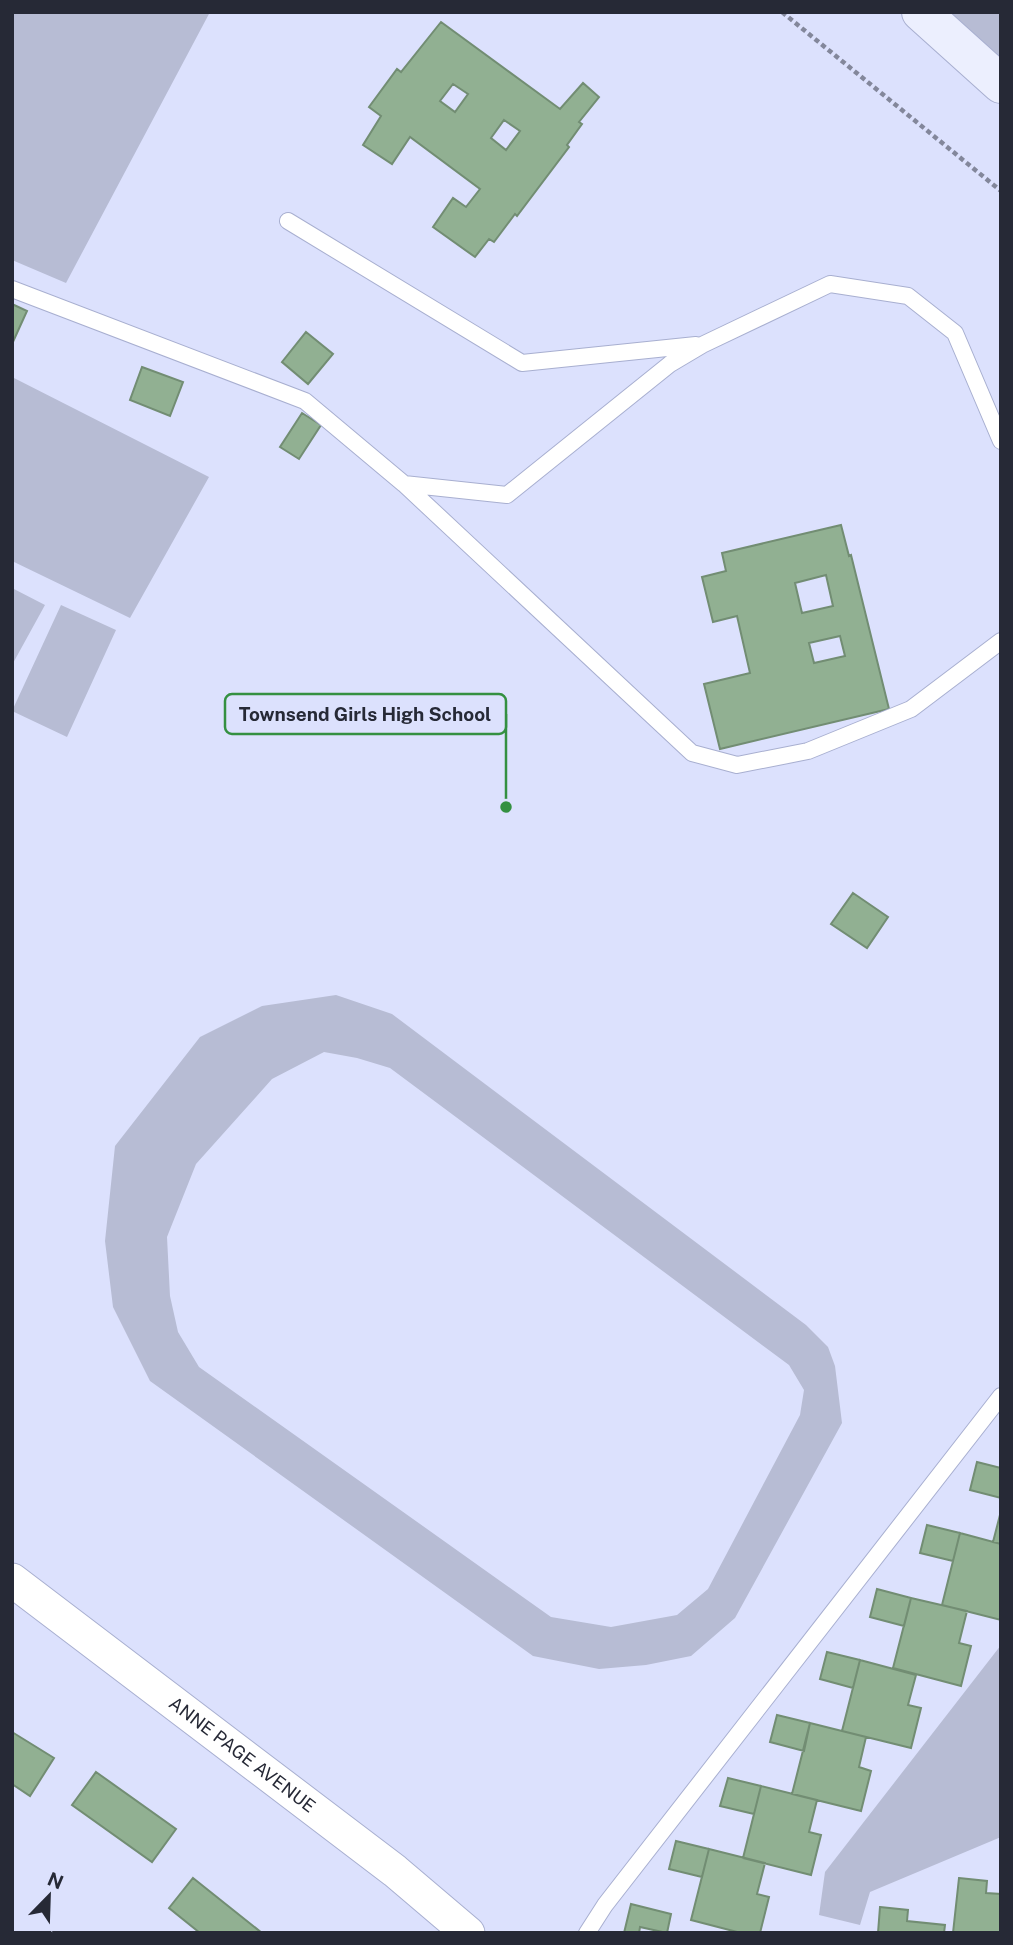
<svg xmlns="http://www.w3.org/2000/svg" width="1013" height="1945" font-family="'Public Sans',sans-serif">
<style>
.green{fill:#b7bcd4;fill-rule:evenodd}
.building{fill:#91b092;stroke:#728d73;stroke-width:2;fill-rule:evenodd}
.lines{fill:none;stroke-linecap:round;stroke-linejoin:round}
.service-casing{stroke:#a8afd0;stroke-width:18}
.minor-casing{stroke:#a8afd0;stroke-width:35}
.secondary-casing{stroke:#a8afd0;stroke-width:40}
.path{stroke:#83879b;stroke-width:4.5;stroke-dasharray:5 3.5;stroke-linecap:butt}
.service{stroke:#fff;stroke-width:16}
.minor{stroke:#fff;stroke-width:33}
.secondary{stroke:#eceffe;stroke-width:38}
.labels{text-anchor:middle;stroke-width:5;stroke-linejoin:round;paint-order:stroke}
.street-label{font-size:18px;fill:#262936;stroke:#dce1fd}
.leader{fill:none;stroke:#349041;stroke-width:2.5}
.callout-dot{fill:#349041;stroke:#dce1fd;stroke-width:2.5}
.callout{fill:#dce1fd;stroke:#349041;stroke-width:2.5}
.callout-label{font-size:19px;text-anchor:middle;font-weight:bold;fill:#262936}
</style>
<rect width="100%" height="100%" fill="#dce1fd"/>
<!-- green -->
<path class="green" d="M12 12H210L66 283 12 260Z
M936 12H1001V69Z
M12 377 209 477 130 618 12 561Z
M12 588 45 605 12 665Z
M61 605 116 630 67 737 12 711Z
M336 995 392 1014 806 1325 828 1347 835 1366 842 1423 735 1618 691 1656 646 1665 599 1669 533 1656 150 1381 113 1307 105 1241 115 1146 200 1037 262 1006ZM324 1052 357 1058 390 1068 789 1365 804 1390 800 1415 708 1589 677 1615 611 1627 551 1617 199 1367 178 1332 170 1296 167 1237 196 1164 272 1079Z
M1001 1645V1837L870 1892 860 1925 819 1915 825 1872Z"/>
<!-- building -->
<path class="building" d="M441 22 560 109 583 83 599 97 579 122 582 124 567 145 569 147 517 216 515 214 494 242 489 239 475 257 433 227 453 198 466 207 480 189 410 137 392 164 363 145 381 116 369 107 397 69 401 72ZM453 84 468 94 455 112 440 101ZM504 120 520 131 506 150 491 138Z
M12 304 27 311 12 344Z
M306 332 333 354 308 384 282 362Z
M142 367 183 382 170 416 130 400Z
M302 413 321 425 299 459 280 447Z
M841 525 849 556 851 555 889 709 720 749 704 684 750 673 737 616 713 622 702 577 726 571 722 553ZM826 575 833 606 802 613 795 583ZM840 636 845 656 814 663 809 643Z
M853 893 888 917 867 948 831 924Z
M977 1462 1001 1468V1498L970 1490Z
M1001 1511V1544L993 1542Z
M927 1525 960 1533 953 1561 920 1553Z
M960 1533 1001 1544V1620L942 1605Z
M877 1589 911 1598 904 1626 870 1617Z
M911 1598 967 1611 959 1643 971 1646 961 1686 893 1668Z
M827 1652 860 1660 853 1688 820 1679Z
M860 1660 916 1675 908 1705 921 1708 911 1748 842 1731Z
M777 1715 810 1723 804 1751 770 1742Z
M810 1723 866 1737 859 1767 871 1771 861 1811 792 1794Z
M12 1732 54 1758 30 1796 12 1784Z
M96 1772 176 1829 152 1862 72 1805Z
M728 1778 761 1786 754 1814 720 1806Z
M761 1786 817 1800 809 1832 821 1835 811 1875 743 1858Z
M676 1841 709 1849 702 1877 669 1869Z
M709 1849 765 1863 757 1894 769 1897 760 1933H741L691 1920Z
M193 1878 262 1933H200L169 1908Z
M959 1878 987 1881 986 1893 1001 1894V1933H953Z
M631 1904 671 1914 667 1933 640 1927 639 1933H624Z
M880 1907 908 1910 907 1921 945 1925 944 1933H878Z"/>
<g class="lines">
<!-- service casing -->
<g class="service-casing">
<path id="service" d="M288 221 522 363 696 345
M12 289 305 401 404 484 507 495 670 364 702 345 830 284 908 296 955 333 1001 441
M404 484 692 753 737 765 808 751 911 709 1001 641
M587 1933 605 1905 1001 1396"/>
</g>
<!-- minor casing -->
<g class="minor-casing">
<g id="minor">
<path id="s1" d="M12 1580 395 1871 468 1933"/>
</g>
</g>
<!-- secondary casing -->
<g class="secondary-casing">
<path id="secondary" d="M921 12 1001 84"/>
</g>
<!-- path -->
<path class="path" d="M782 12 1001 191"/>
<!-- service -->
<use href="#service" class="service"/>
<!-- minor -->
<use href="#minor" class="minor"/>
<!-- secondary -->
<use href="#secondary" class="secondary"/>
</g>
<g class="labels">
<!-- street labels -->
<g class="street-label">
<text dy="6" stroke="none"><textPath href="#s1" startOffset="289">ANNE PAGE AVENUE</textPath></text>
</g>
</g>
<!-- callouts -->
<path class="leader" d="M506 807L506 714"/>
<circle class="callout-dot" cx="506" cy="807" r="7"/>
<rect class="callout" x="225" y="694" width="281" height="40" rx="7"/>
<g class="callout-label">
<text x="365" y="721">Townsend Girls High School</text>
</g>
<!-- border -->
<rect width="1013" height="1945" fill="none" stroke="#262936" stroke-width="28"/>
<!-- north arrow -->
<g transform="translate(49 1896) rotate(23)" stroke="#dce1fd" stroke-width="5" paint-order="stroke">
<path d="M0-5L12 26L0 18L-12 26Z" fill="#262936"/>
<text y="-10" font-size="19" font-weight="bold" text-anchor="middle" fill="#262936">N</text>
</g>
</svg>
